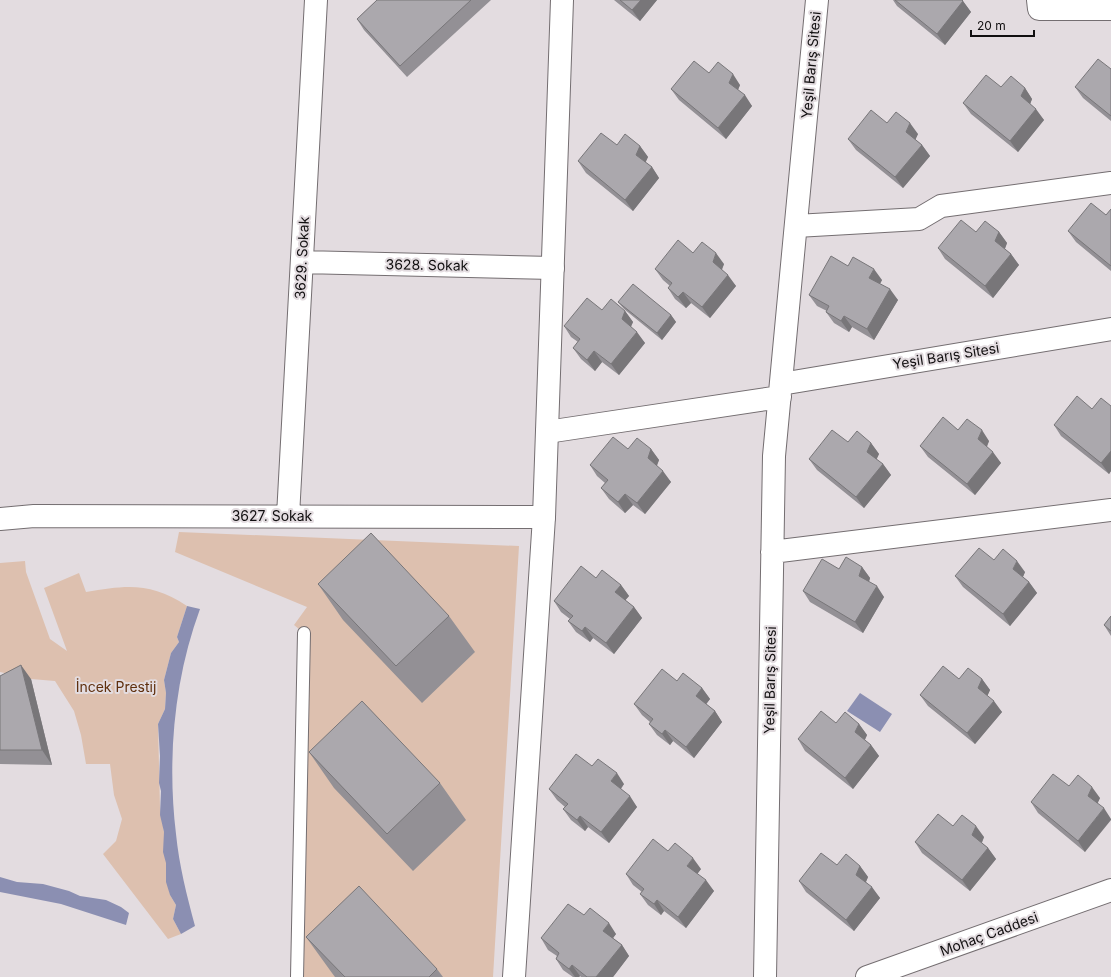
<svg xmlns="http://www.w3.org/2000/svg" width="1111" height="977" font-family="Inter,sans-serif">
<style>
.green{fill:#ddc0af}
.water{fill:#8b8fb2}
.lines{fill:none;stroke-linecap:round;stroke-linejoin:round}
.lane-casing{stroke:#746e71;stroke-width:14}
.street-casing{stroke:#746e71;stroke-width:24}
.secondary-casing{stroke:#746e71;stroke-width:24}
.lane{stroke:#fff;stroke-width:12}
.street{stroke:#fff;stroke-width:22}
.secondary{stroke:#fff;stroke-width:22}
.wall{fill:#939095}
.shaded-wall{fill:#787679}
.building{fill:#aba8ad;stroke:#787679}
.labels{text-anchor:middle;stroke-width:4;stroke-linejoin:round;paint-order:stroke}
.street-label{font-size:14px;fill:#110f10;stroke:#e3dce0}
.park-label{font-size:14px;fill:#5f2f0d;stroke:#e3dce0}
</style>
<rect width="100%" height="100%" fill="#e3dce0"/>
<!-- green -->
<path class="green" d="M179 532 519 546 493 977H297L304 633 294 625 307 607 175 552Z
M25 561 26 572 50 639 67 651 44 588 79 573 86 592C127 585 151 582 187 606L177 637 179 642 171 653 164 680 166 693 165 709 158 724 160 807 164 832 167 873 170 895 176 905 173 919 181 934 168 939 103 854 116 841 122 819 114 795 110 764H86L81 735 74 711 55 681 31 679 0 672V563Z"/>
<!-- water -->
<path class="water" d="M187 606 200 609C174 679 167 760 176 834 179 865 187 896 195 926L181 934 173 919 176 905 170 895 166 882V863L163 852 164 832 160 815 161 791 159 783 160 756 158 724 165 709 166 693 164 680 171 653 179 642 177 637Z
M860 693 892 714 880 732 847 711Z
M0 877 17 882 43 884 69 891 80 896 106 900 121 907 129 913 126 925 61 904 0 892Z"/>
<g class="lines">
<!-- lane casing -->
<g class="lane-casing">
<path id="lane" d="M297 977 304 633"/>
</g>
<!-- street casing -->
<g class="street-casing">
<path id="street" d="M1038 0 1039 9H1111
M796 226 919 219 941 206 1111 183
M302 262 553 268
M781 384 1111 329
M547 432 780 397
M288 516 316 0
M0 519 34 516 544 517
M772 552 1111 510
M765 977 774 456 817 0"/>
</g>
<!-- secondary casing -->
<g class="secondary-casing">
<path id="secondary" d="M514 977 544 517 562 0
M867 977 1111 890"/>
</g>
<!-- lane -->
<use href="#lane" class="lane"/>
<!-- street -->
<use href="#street" class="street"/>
<!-- secondary -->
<use href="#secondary" class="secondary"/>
</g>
<!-- wall -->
<path class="wall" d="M377 0H491L407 77 364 30 357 19Z
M614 0H657L640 21Z
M893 0H962L971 12 945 45 897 6Z
M1111 69V121L1083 98 1075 87Z
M709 73 740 85 738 90 752 106 726 139 679 100 671 89Z
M1001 87 1025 88 1032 99 1030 104 1044 120 1018 152 971 114 963 103Z
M887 123 918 134 915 139 922 145 930 156 903 188 856 150 848 139Z
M617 145 640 146 648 157 645 162 652 167 659 178 633 211 586 173 578 161Z
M1111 209V271L1076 242 1068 231 1106 215Z
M976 232H999L1007 243 1005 249 1011 254 1019 265 993 298 945 259 938 248Z
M693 253 724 264 722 270 736 286 710 318 691 303 686 308 675 299 668 288 670 286 663 280 655 269Z
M848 266 882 280 880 284 898 300 874 340 852 327 849 332 834 323 826 312 827 311 817 306 809 295Z
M618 302 671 315 676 322 662 340 624 309Z
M602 310 625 311 633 322 631 327 645 343 619 375 602 362 595 371 581 359 573 348 578 342 571 337 564 326Z
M1111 406V471L1109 474 1061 436 1054 425 1092 409Z
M958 430 989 441 987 447 1001 463 975 495 928 457 920 446Z
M848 442 871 443 879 454 876 459 883 464 891 475 864 508 817 470 809 459Z
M628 449H651L659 460 657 466 671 482 645 514 633 505 625 513 609 499 601 488 605 483 597 476 590 465Z
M994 560 1025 572 1023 577 1029 582 1037 593 1010 626 963 587 955 576Z
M862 567 870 578 869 582 884 597 863 633 810 602 803 591 839 569Z
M596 578 621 585 629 596 625 600 634 607 642 618 614 654 593 638 590 642 576 632 568 621 570 619 561 612 554 601Z
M318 584 449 616 475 652 422 703 343 620Z
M1111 616V636L1104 625Z
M0 676 31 679 52 765 0 764Z
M959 679H982L990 690 987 696 1002 712 975 744 928 706 920 695Z
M702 688 710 699 706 704 715 711 722 722 694 758 673 741 670 745 657 735 649 724 650 722 642 715 634 704Z
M836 723 859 724 867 735 865 740 871 745 879 756 853 789 805 751 798 739Z
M309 752 440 783 466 820 413 871 334 788Z
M624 784 621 789 637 807 609 843 588 827 585 831 571 820 563 809 565 807 557 800 549 789Z
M1069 786 1100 798 1097 803 1085 852 1038 813 1031 802Z
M953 826 984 837 982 843 988 848 996 859 970 891 922 853 915 842Z
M837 865 860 866 868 877 866 882 880 898 854 931 806 892 799 881Z
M701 869 697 874 714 891 686 928 664 911 661 915 648 905 640 894 642 892 633 885 626 874Z
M584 915 616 934 613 938 622 945 629 956 613 977H581L580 976 579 977H573L563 970 556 959 557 956 548 950 541 938Z
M306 937 437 969 443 977H335L332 973Z"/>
<!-- shaded-wall -->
<path class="shaded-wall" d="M641 0H657L640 21 632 10Z
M963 1 971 12 945 45 937 34Z
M733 74 740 85 736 94 729 83Z
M1025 88 1032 99 1029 107 1021 96Z
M745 95 752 106 726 139 718 128Z
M1036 109 1044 120 1018 152 1010 141Z
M910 123 918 134 914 143 906 132Z
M922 145 930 156 903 188 895 177Z
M640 146 648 157 644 166 636 155Z
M652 167 659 178 633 211 625 200Z
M999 232 1007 243 1003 253 995 241Z
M716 253 724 264 720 273 713 262Z
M1011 254 1019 265 993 298 985 286Z
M874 269 882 280 877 289 869 278Z
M728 275 736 286 710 318 702 307Z
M890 289 898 300 874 340 867 329Z
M683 292 691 303 686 308 678 297Z
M625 311 633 322 629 330 622 319Z
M671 315 676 322 662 340 657 333Z
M844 316 852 327 849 332 841 321Z
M637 332 645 343 619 375 611 364Z
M594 351 602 362 595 371 587 360Z
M982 430 989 441 985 450 978 439Z
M871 443 879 454 875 463 867 452Z
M651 449 659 460 655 469 648 458Z
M1111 451V471L1109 474 1101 463Z
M993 452 1001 463 975 495 967 484Z
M883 464 891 475 864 508 856 497Z
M663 471 671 482 645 514 637 503Z
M625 494 633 505 625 513 618 502Z
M1017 561 1025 572 1021 581 1013 569Z
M862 567 870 578 867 587 859 576Z
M1029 582 1037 593 1010 626 1003 614Z
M621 585 629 596 623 603 615 592Z
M877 586 884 597 863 633 855 622Z
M634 607 642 618 614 654 606 643Z
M585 627 593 638 590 642 582 631Z
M21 665 31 679 52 765 42 750Z
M982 679 990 690 986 699 978 688Z
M702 688 710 699 704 707 696 696Z
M994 701 1002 712 975 744 967 733Z
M715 711 722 722 694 758 686 747Z
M859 724 867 735 863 743 855 732Z
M665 730 673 741 670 745 662 734Z
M871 745 879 756 853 789 845 778Z
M617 773 624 784 618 792 611 781Z
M1092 787 1100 798 1096 807 1088 796Z
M630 796 637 807 609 843 601 832Z
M1104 808 1111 819V820L1085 852 1078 841Z
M580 816 588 827 585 831 577 820Z
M976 826 984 837 980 846 972 835Z
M988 848 996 859 970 891 962 880Z
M693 858 701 869 695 877 687 866Z
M860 866 868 877 864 886 856 875Z
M706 880 714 891 686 928 678 917Z
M872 887 880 898 854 931 846 920Z
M657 900 664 911 661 915 654 904Z
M609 923 616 934 610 942 603 931Z
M622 945 629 956 613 977H596Z
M572 965 580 976 579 977H575L569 969Z"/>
<!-- building -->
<path class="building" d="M377 0H471L400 66 357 19Z
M620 0H641L632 10Z
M895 0H962L963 1 937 34Z
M1098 59 1111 69V116L1075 87Z
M694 61 709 73 718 62 733 74 729 83 745 95 718 128 671 89Z
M986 75 1001 87 1011 76 1025 88 1021 96 1036 109 1010 141 963 103Z
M871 110 887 123 896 112 910 123 906 132 922 145 895 177 848 139Z
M601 133 617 145 625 134 640 146 636 155 652 167 625 200 578 161Z
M1091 203 1106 215 1111 209V266L1068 231Z
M961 220 976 232 985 221 999 232 995 241 1011 254 985 286 938 248Z
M678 240 693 253 702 242 716 253 713 262 728 275 702 307 683 292 678 297 668 288 672 283 655 269Z
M831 256 848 266 853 257 874 269 869 278 890 289 867 329 844 316 841 321 826 312 829 306 809 295Z
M633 284 671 315 657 333 618 302Z
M587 298 602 310 611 299 625 311 622 319 637 332 611 364 594 351 587 360 573 348 580 339 564 326Z
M1077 396 1092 409 1101 398 1111 406V451L1101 463 1054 425Z
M943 417 958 430 967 419 982 430 978 439 993 452 967 484 920 446Z
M832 430 848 442 857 431 871 443 867 452 883 464 856 497 809 459Z
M613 437 628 449 637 438 651 449 648 458 663 471 637 503 625 494 618 502 601 488 608 480 590 465Z
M371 533 449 616 396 666 318 584Z
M979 548 994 560 1003 549 1017 561 1013 569 1029 582 1003 614 955 576Z
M846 557 862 567 859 576 877 586 855 622 803 591 822 559 839 569Z
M581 566 596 578 602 570 621 585 615 592 634 607 606 643 585 627 582 631 568 621 573 616 554 601Z
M1111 616V631L1104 625Z
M21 665 42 750H0V676Z
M943 666 959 679 968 668 982 679 978 688 994 701 967 733 920 695Z
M662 669 677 681 683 673 702 688 696 696 715 711 686 747 665 730 662 734 649 724 653 719 634 704Z
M362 701 440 783 387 834 309 752Z
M821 711 836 723 845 712 859 724 855 732 871 745 845 778 798 739Z
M576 754 592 766 598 759 617 773 611 781 630 796 601 832 580 816 577 820 563 809 568 804 549 789Z
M1053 774 1069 786 1078 775 1092 787 1088 796 1104 808 1078 841 1031 802Z
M938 814 953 826 962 815 976 826 972 835 988 848 962 880 915 842Z
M653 839 668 851 675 843 693 858 687 866 706 880 678 917 657 900 654 904 640 894 644 889 626 874Z
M821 853 837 865 846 854 860 866 856 875 872 887 846 920 799 881Z
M359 886 437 969 429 977H345L306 937Z
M568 904 584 915 590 908 609 923 603 931 622 945 596 977H587L572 965 569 969 556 959 559 953 541 938Z"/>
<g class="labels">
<!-- street labels -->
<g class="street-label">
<text transform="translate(811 65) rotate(-85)" y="5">Yeşil Barış Sitesi</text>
<text transform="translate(302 258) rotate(-87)" y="5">3629. Sokak</text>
<text transform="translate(427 265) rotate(1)" y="5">3628. Sokak</text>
<text transform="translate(946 356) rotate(-9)" y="5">Yeşil Barış Sitesi</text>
<text x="272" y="521">3627. Sokak</text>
<text transform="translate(770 680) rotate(-89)" y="5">Yeşil Barış Sitesi</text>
<text transform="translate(989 934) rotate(-20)" y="5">Mohaç Caddesi</text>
</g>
<!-- park labels -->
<g class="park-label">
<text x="116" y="692">İncek Prestij</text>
</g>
</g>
<!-- scale -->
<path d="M971 30v6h63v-6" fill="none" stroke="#110f10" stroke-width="2"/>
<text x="977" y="30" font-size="12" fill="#110f10" stroke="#e3dce0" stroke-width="3" paint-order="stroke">20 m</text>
</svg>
